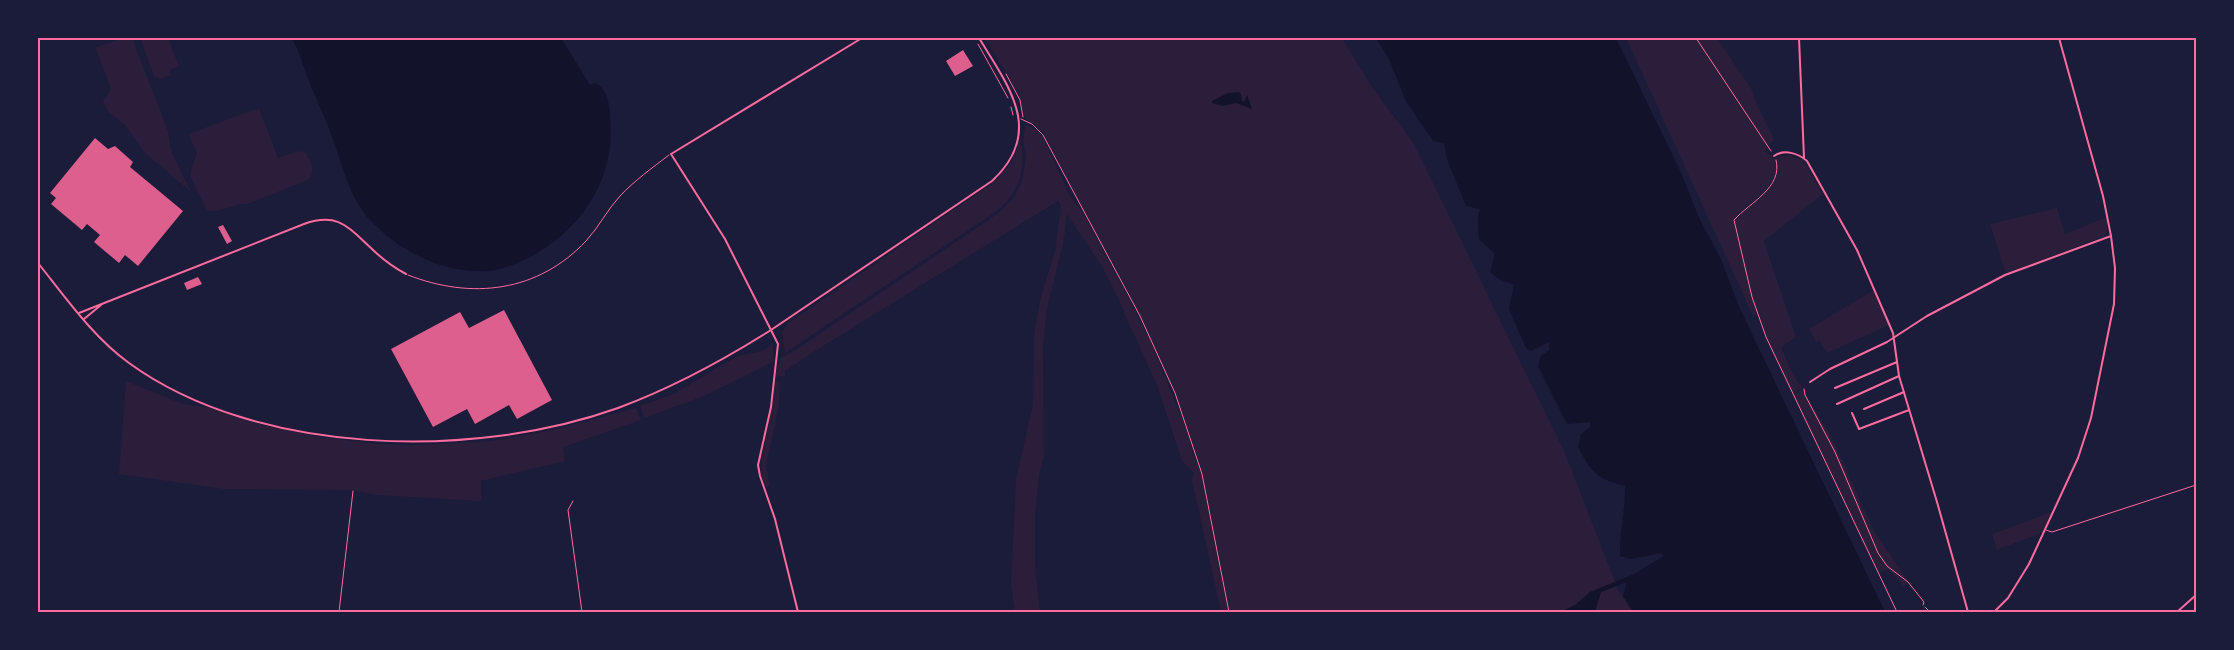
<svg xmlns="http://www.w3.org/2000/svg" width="2234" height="650" font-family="'Sofia Sans Condensed',sans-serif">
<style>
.green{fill:#2a1e3b}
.water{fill:#12122b}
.building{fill:#dd5f8e}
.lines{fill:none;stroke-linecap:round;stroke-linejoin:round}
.path{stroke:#ff6b9d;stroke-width:1}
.service{stroke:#ff6b9d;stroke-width:1}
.minor{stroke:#ff6b9d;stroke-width:2}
.tertiary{stroke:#ff6b9d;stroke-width:2}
.neatline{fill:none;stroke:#ff6b9d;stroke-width:2}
</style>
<rect width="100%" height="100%" fill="#1b1b3a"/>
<!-- green -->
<path class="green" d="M123 38H132L168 131 171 150 191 192 145 153 125 125 107 111 103 101 111 89 95 46 97 47Z
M140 38H168L179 66 170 70 172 75 160 79 154 76Z
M985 38H1342L1370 84 1414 144 1565 453 1619 592 1634 612H1230L1202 469 1174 389 1127 289 1086 215 1045 136 1025 118 1019 95Z
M1626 38H1717L1752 90 1756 103 1774 139 1765 151 1774 158C1783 184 1754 199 1738 214L1739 216 1774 182 1778 173 1776 157 1791 155 1803 160 1823 194 1764 241 1796 337 1781 347 1791 371 1802 388 1793 393 1766 337 1758 314 1753 316Z
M259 108 278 158 298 151 306 153C311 162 316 172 308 180L247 204C233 203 221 214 207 210L191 178V171L197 153 188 134Z
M1028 125 1039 131 1044 139 1070 196 1081 210 1123 287 1151 342 1189 436 1192 451 1202 476 1228 612H1221L1192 480 1194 473 1182 461 1158 388 1115 292 1101 265 1067 214 1064 240 1047 309 1043 346 1044 456 1039 475 1035 514V564L1040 612H1015L1011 584 1016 480 1033 404 1034 336 1040 300 1055 251 1061 206 1058 201 815 351 785 371V377L775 375 780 358 796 350 1000 212 1015 196 1023 178 1026 157 1023 140 1025 126Z
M1021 139C1025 170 1022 189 997 211L785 353 782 332 787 324 991 184 1011 163Z
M2057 208 2065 234 2107 217V233L2105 236 2009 273 2005 271 1990 224Z
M1874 290 1889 325 1827 353 1819 340 1816 342 1809 329Z
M773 344V362L704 396 644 418 640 406 674 394 723 364 741 355 763 351Z
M126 381 183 404 210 408 268 426 320 437 378 444 415 445 492 441 552 430 636 408 641 420 563 447 565 461 481 481V501L376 495 350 490 224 489 119 474Z
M775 381 780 382 779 406 766 465 770 486H765C756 464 765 447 769 425 772 410 774 396 775 381Z
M1802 389 1832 437 1873 529 1909 582 1904 587 1888 569 1879 573 1793 395Z
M2054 511 2044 532 1997 550 1992 534Z"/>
<!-- water -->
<path class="water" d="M292 38H561L590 85 595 83C609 90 609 105 610 119 616 177 582 229 532 256 518 263 504 269 489 271 444 274 401 252 371 221 349 198 342 163 331 134 325 117 317 101 310 84 304 68 300 53 292 38Z
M1376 38H1616L1682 175 1699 218 1720 257 1740 309 1885 612H1633L1623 596 1627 582 1601 592 1595 612H1559L1575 605 1590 592 1632 575 1664 556 1662 553 1631 559 1620 556C1619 532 1626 509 1625 486 1597 479 1591 472 1578 447L1581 434 1591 426 1590 422 1567 424 1538 366 1540 357 1549 350V342L1531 351 1526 348 1509 309 1514 285 1499 279 1490 272 1495 254 1479 239 1478 217 1480 209 1466 206 1447 159 1444 143 1433 141 1406 101 1389 59Z
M1239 92 1241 94 1242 101 1244 102 1247 95 1252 109 1236 103 1223 106 1212 103V101L1228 93Z"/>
<!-- building -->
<path class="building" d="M963 50 973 66 955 76 946 61Z
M95 138 108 149 115 146 133 162 130 167 183 211 138 266 125 255 119 263 94 242 100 235 87 224 82 230 51 204 56 198 50 193Z
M223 225 232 241 227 244 218 227Z
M198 277 202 284 187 290 184 283Z
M504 310 552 400 517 419 509 405 475 424 467 409 433 427 391 349 460 312 469 328Z"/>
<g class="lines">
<!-- path -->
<path class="path" d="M1696 38 1771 151
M978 44 1008 98
M1006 74 1020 100 1023 117
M1011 107 1013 115
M1021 119 1032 124 1043 135 1140 316 1175 393 1202 474 1229 612
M1776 160C1783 188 1750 202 1734 220L1752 297 1766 337 1897 612
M573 501 568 510 582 612
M339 612 353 491"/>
<!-- service -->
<path class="service" d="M408 275C472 300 538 292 586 241 599 227 607 210 620 196 634 181 652 168 669 155
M1804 389 1805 395 1835 452 1878 553 1887 566 1908 582 1924 602 1923 605
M2046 530 2052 532 2196 485
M1925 607 1930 612"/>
<!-- minor -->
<path class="minor" d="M1799 38 1804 158
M1774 156C1784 149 1798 153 1807 161L1857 250 1893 333 1899 376 1937 502 1968 612
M79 313 304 224C338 212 348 227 371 248 381 258 393 267 406 274
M84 319 101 305
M771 330 992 181C1045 132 1009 87 979 38
M1810 382 1830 369 1887 342 1927 316 2005 275 2111 236
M1835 388 1897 362
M1837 404 1899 376
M1864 409 1904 392
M1852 413 1859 429 1909 410
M798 612 775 519 760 476 758 465 771 407 778 344 725 239 671 154 862 38
M1994 612 2008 598 2029 564 2078 458 2091 418 2114 304 2115 268 2111 236 2103 196 2059 38
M2177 612 2196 595"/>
<!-- tertiary -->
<path class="tertiary" d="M38 263C66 298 93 337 129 363 257 456 473 460 618 408 672 388 722 361 771 330"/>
</g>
<!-- border -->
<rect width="2234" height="650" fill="none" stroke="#1b1b3a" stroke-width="78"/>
<rect x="39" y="39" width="2156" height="572" class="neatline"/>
</svg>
